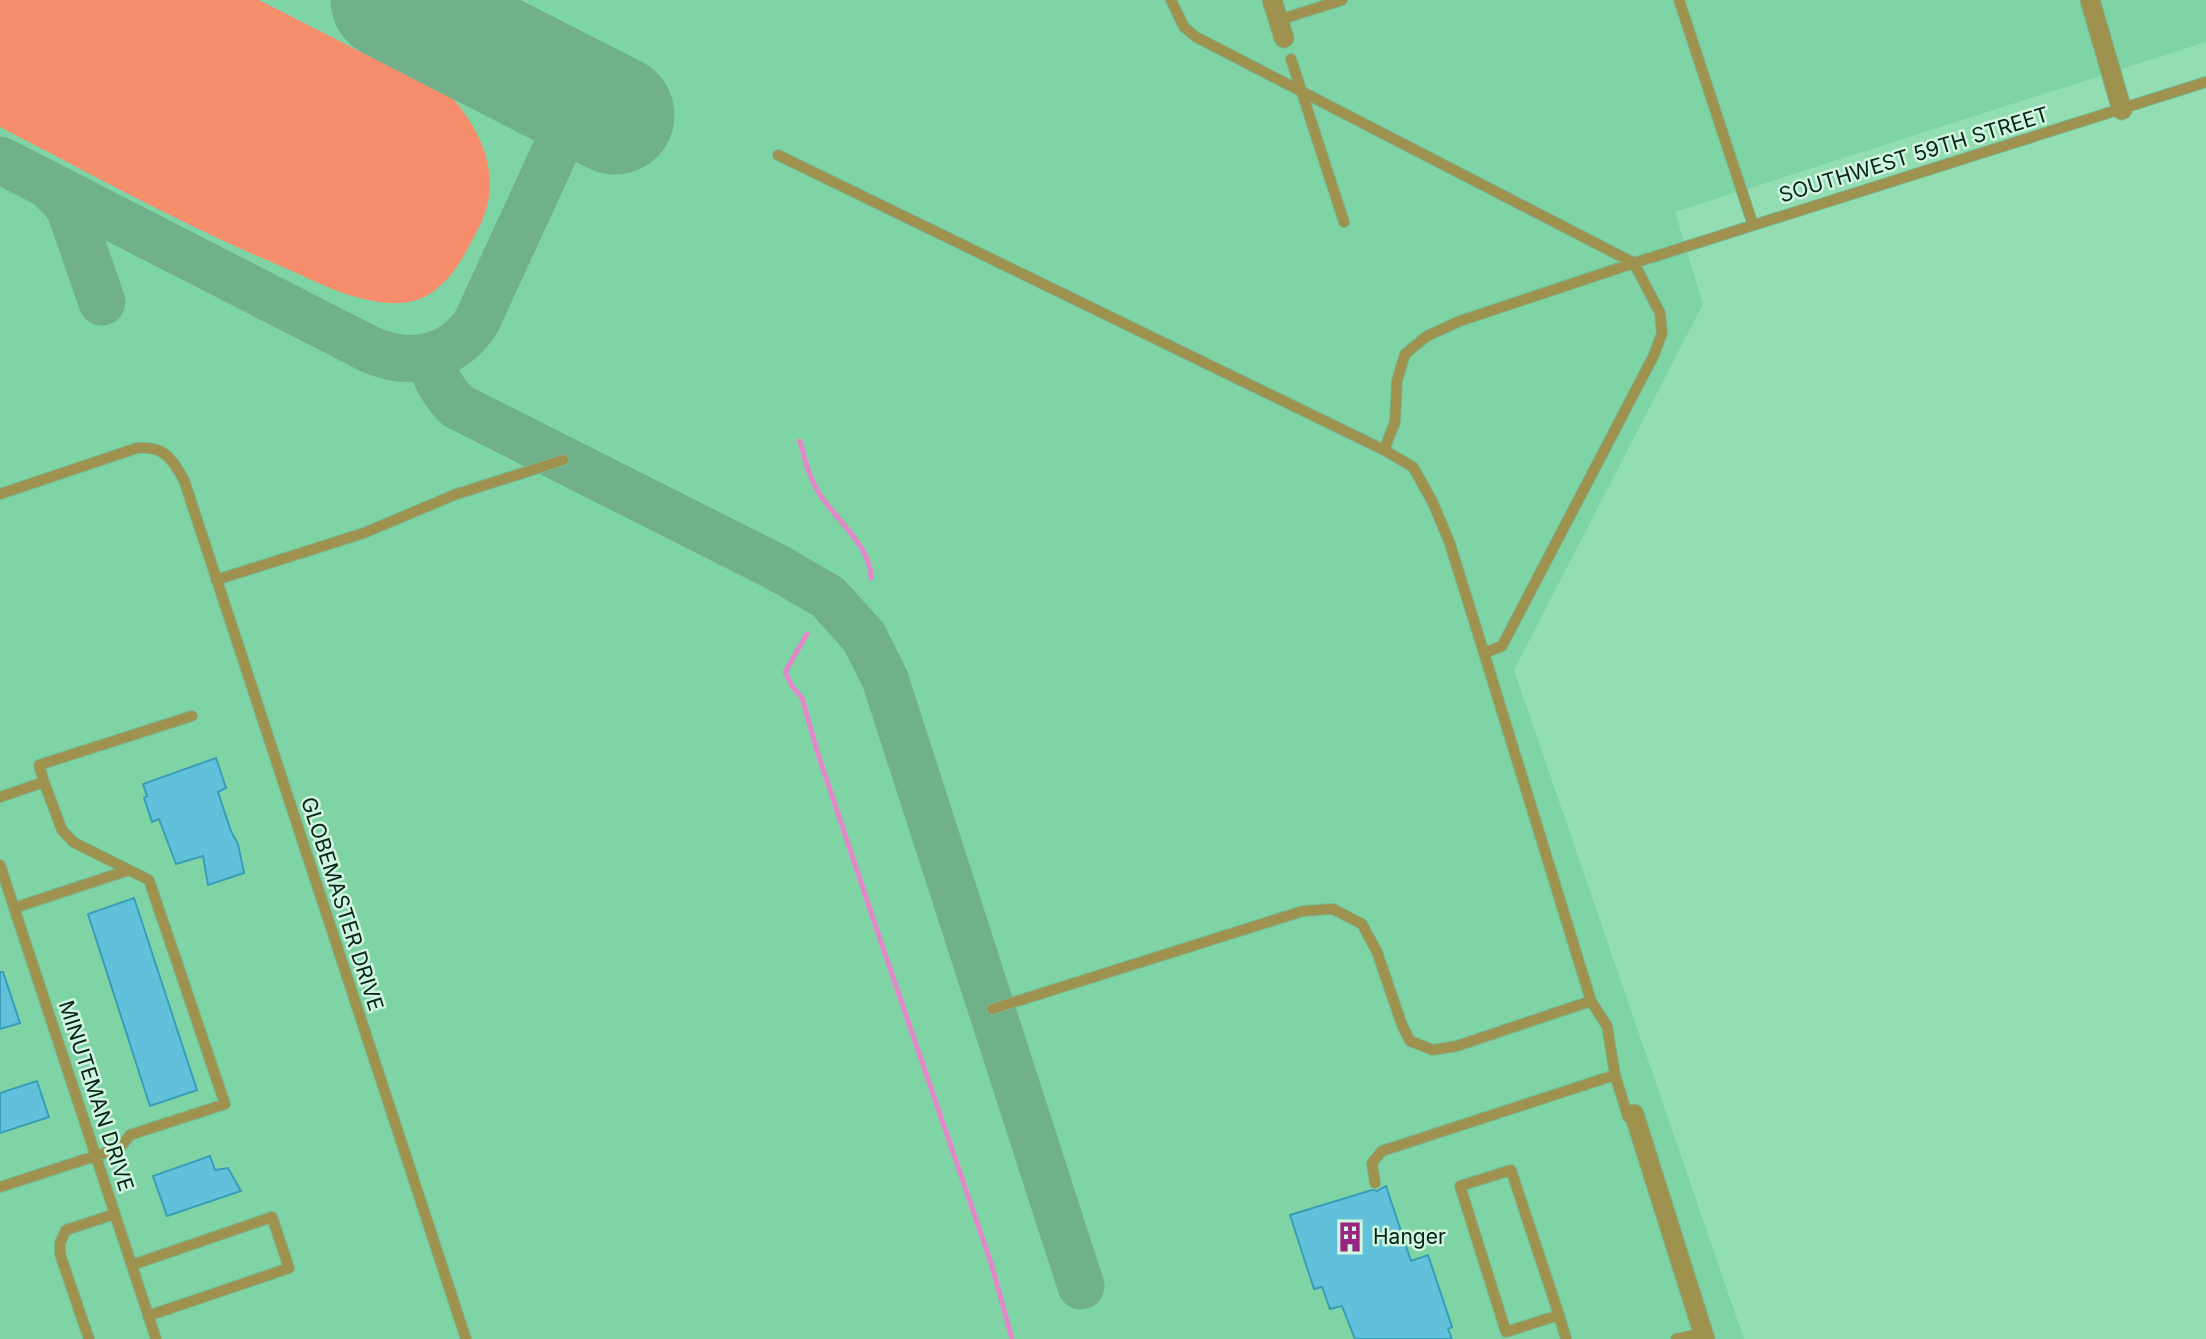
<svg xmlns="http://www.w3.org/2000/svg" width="2206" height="1339" font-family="Inter,sans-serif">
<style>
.built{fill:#7fd4a5}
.green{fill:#f68e6d}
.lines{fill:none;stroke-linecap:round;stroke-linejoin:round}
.stream{stroke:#e288c9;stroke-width:5}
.taxiway{stroke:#70b18c;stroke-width:47}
.runway{stroke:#70b18c;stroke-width:119}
.building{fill:#61c1db;stroke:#3a9db7;stroke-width:2}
.service-casing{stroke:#76b993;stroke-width:12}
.minor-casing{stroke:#76b993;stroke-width:21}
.service{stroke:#9f924f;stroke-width:10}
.minor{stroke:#9f924f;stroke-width:19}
.labels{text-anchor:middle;stroke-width:5;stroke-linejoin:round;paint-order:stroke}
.street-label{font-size:21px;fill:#052516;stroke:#d1f5df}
.poi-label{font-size:21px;fill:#052516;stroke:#d1f5df;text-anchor:start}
</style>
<rect width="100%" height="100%" fill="#92deb2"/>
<!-- built -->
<path class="built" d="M0 0H2206V42L1675 212 1703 304 1514 670 1744 1339H0Z"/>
<!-- green -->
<path class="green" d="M0 0H259L453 99C484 134 502 180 480 225 465 254 450 288 417 300 395 307 369 301 349 295 324 287 300 274 276 264 181 224 91 174 0 127Z"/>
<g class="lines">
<!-- stream -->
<path class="stream" d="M800 441C805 460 809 477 819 493 835 519 871 546 871 578
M807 634 785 672 792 686 802 698 818 754 883 948 991 1263 1012 1339"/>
<!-- taxiway -->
<path class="taxiway" d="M0 160 371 350C411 367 453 359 477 321L580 97
M48 185 64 201 70 210 102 302
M429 358C436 378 442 391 457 406L778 568 828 597 864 637 885 679 1081 1286"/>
<!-- runway -->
<path class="runway" d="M390 0 615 115"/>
</g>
<!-- building -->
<path class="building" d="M216 758 226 788 218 792 231 831 238 844 244 873 208 885 203 856 176 864 159 819 152 822 144 798 147 796 143 784Z
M134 898 197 1090 150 1106 88 914Z
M0 972H3L20 1023 0 1029Z
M37 1081 49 1117 0 1133V1093Z
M210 1156 215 1170 228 1168 241 1191 167 1216 153 1176Z
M1386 1186 1411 1261 1428 1255 1452 1327 1448 1329 1452 1339H1355L1342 1306 1330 1309 1322 1287 1314 1289 1290 1215 1372 1190 1377 1191Z"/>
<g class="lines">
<!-- service casing -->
<g class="service-casing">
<path id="service" d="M1171 0 1184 27 1196 37 1634 263 1660 313 1662 333 1654 355 1502 646 1484 653 1591 1001 1607 1026 1615 1075 1628 1117
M1679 0 1753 225
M1279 20 1342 0
M1291 59 1344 222
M778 155 1384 450
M0 494 137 448C164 446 172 458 184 480L466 1339
M216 580 364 533 454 495 563 460
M1484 653 1449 541 1432 501 1413 467 1384 450 1395 422 1397 381 1405 354 1427 336 1460 321 1634 263 2206 82
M0 797 44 782 39 765 192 716
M0 865 156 1339
M14 908 129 870
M992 1009 1303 911 1333 909 1362 924 1377 952 1402 1025 1410 1041 1433 1050 1457 1046 1591 1001
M1375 1183 1372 1163 1382 1151 1615 1075
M0 1187 120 1148 130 1135 225 1104 149 880 73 842 62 830 44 782
M132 1265 272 1217 289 1268 148 1316
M1559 1315 1506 1332 1460 1186 1511 1170 1559 1315 1566 1339
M89 1339 60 1254V1243L66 1230 115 1214
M1676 1339 1703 1333"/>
</g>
<!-- minor casing -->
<g class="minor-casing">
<path id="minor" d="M1272 0 1284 38
M2090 0 2122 110
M1634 1114 1705 1339"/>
</g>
<!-- service -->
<use href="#service" class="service"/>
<!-- minor -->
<use href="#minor" class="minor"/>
</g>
<!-- icons -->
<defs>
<g id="building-bare" transform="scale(2.415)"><path d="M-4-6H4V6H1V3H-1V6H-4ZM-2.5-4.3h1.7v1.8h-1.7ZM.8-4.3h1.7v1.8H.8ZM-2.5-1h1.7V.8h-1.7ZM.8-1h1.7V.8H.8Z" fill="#992480" stroke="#d1f5df" stroke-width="2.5" paint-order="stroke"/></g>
</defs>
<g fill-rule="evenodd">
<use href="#building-bare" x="1350" y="1237"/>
</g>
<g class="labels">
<!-- street labels -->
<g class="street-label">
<text transform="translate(1914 155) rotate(-17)" y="7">SOUTHWEST 59TH STREET</text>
<text transform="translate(342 904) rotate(72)" y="7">GLOBEMASTER DRIVE</text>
<text transform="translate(96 1096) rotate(72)" y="7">MINUTEMAN DRIVE</text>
</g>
<!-- poi labels -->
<g class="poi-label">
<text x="1373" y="1244">Hanger</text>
</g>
</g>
</svg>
